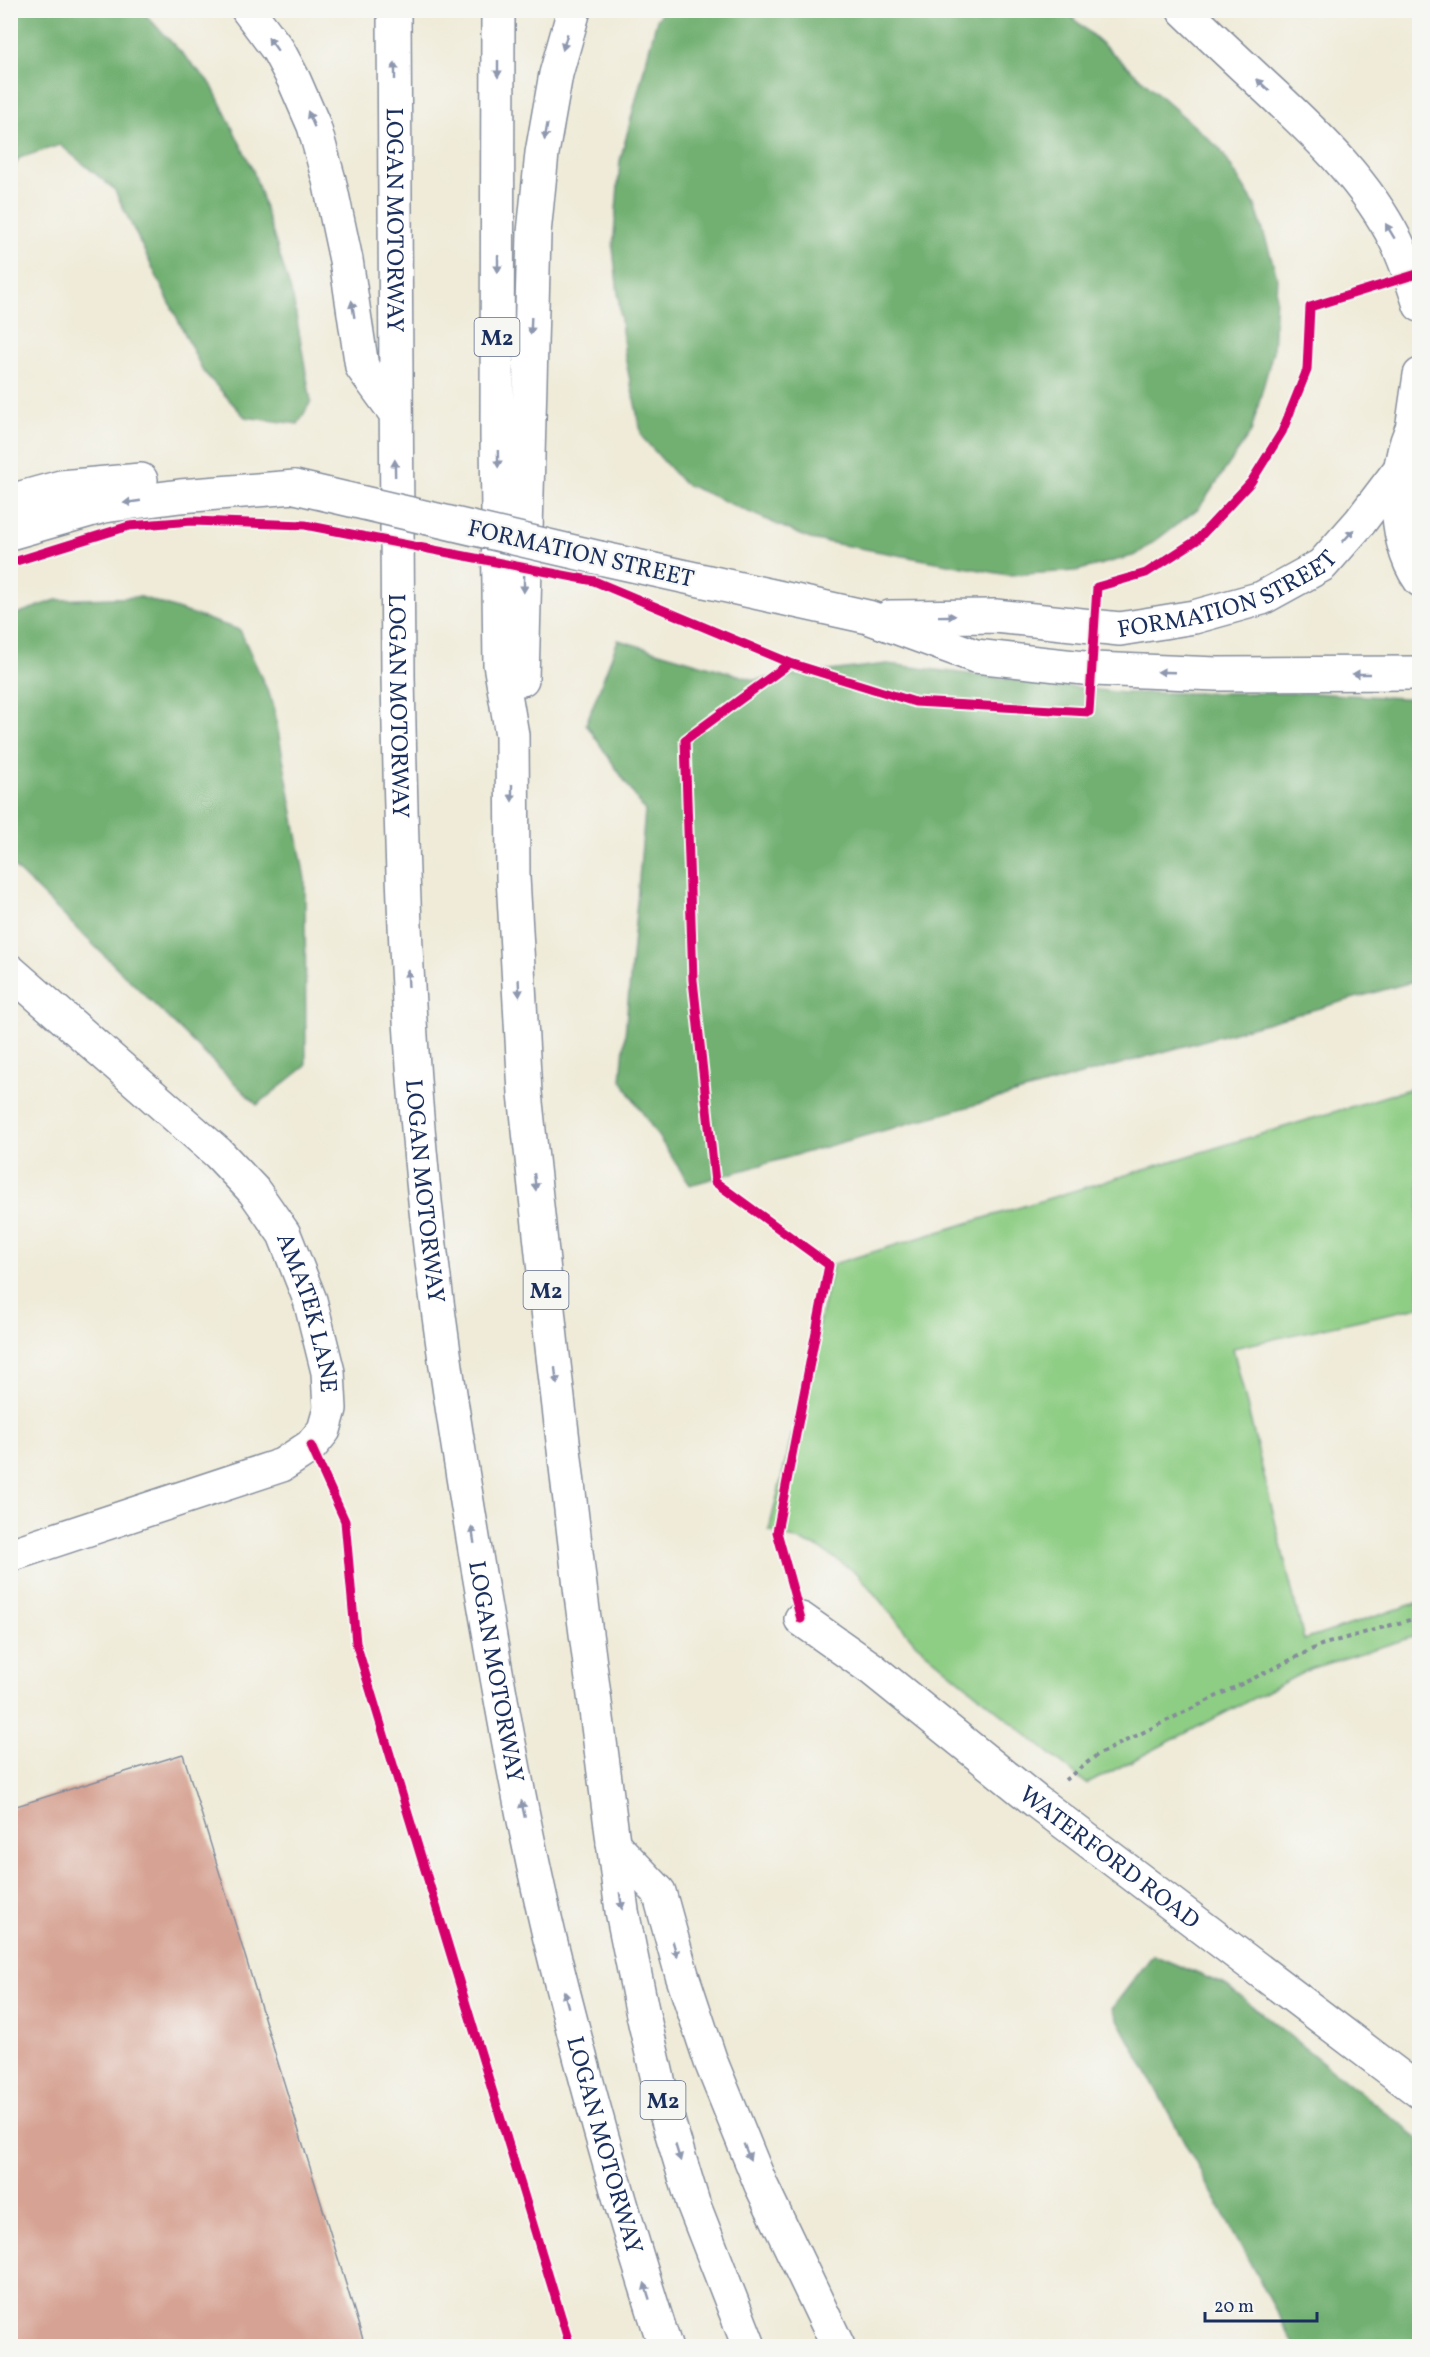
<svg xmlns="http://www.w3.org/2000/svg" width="1430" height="2357" font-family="Vollkorn,serif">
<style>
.green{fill:#8ecd84;stroke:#547e71;stroke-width:1.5}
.forest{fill:#72b072;stroke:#467068;stroke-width:1.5}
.building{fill:#d6a293}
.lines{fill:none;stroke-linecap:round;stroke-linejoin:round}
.minor-casing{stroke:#858d9b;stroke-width:36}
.secondary-casing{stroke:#858d9b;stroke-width:36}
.motorway-casing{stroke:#858d9b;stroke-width:36}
.path{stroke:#858d9b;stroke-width:4;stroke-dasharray:4.5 4.5;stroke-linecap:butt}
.minor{stroke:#fff;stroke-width:33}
.secondary{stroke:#fff;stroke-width:33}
.motorway{stroke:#fff;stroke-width:33}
.secondary-bridge-casing{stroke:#858d9b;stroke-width:36;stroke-linecap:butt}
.secondary-bridge{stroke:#fff;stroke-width:33}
.cycleway-casing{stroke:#f6f6f2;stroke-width:13}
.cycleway{stroke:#d6006c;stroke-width:9}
.oneway{fill:#8d97ae}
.labels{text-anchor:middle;stroke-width:4.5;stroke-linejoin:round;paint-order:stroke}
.shield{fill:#f6f6f2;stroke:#5d6b8a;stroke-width:1.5}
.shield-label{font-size:22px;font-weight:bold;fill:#1b2f5e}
.street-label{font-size:24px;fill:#1b2f5e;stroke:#f6f6f2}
</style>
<rect width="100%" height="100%" fill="#f6f6f2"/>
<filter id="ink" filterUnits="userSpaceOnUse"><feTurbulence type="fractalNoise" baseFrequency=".0167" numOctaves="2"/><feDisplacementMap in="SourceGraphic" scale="12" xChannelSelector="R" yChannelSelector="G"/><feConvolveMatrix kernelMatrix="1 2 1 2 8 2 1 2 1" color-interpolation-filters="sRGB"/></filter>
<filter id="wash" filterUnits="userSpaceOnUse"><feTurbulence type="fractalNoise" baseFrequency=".008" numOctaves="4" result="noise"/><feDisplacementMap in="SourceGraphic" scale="24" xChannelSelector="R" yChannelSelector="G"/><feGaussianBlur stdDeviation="1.35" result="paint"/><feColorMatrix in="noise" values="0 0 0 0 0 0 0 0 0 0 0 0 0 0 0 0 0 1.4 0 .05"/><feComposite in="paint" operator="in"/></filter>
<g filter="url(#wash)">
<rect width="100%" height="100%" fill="#efebd8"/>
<!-- green -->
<path class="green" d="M1419 1086V1307L1233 1348 1304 1640 1419 1602V1635L1310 1669 1087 1784 916 1644 858 1574 819 1548 769 1530 833 1264Z"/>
<!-- forest -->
<path class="forest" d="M11 10 142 11 211 84 253 170 293 298 311 401 298 424 245 417 203 371 114 189 60 145 19 158 11 174Z
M663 11H1065L1220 149 1255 205 1277 276 1273 351 1251 432 1199 508 1136 555 1076 571 1008 575 810 539 683 483 642 437 625 357 613 248 620 161 657 19Z
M141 597 240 630 273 703 305 879 306 1066 257 1105 11 864V616L56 600Z
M618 640 755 680 887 664 1123 693H1313L1419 699V980L690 1185 621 1080 645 811 586 724Z
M1153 1955 1227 1986 1419 2139V2346H1295L1112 2008Z"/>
<g id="blocks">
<!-- building -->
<path class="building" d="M183 1754 365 2346H10V1808Z"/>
</g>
</g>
<g filter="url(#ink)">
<use href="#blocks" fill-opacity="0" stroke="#858d9b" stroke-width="1.5"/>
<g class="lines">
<!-- minor casing -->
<g class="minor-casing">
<g id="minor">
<path id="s1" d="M10 971 218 1153 254 1191 284 1234 310 1300 328 1372 330 1409 324 1430 311 1446 282 1465 10 1555"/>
<path id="s2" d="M801 1619 872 1669 1037 1802 1420 2092"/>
</g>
</g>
<!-- secondary casing -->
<g class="secondary-casing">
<g id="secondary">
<path d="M1420 414C1392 456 1390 538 1420 580"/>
<path d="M10 501 61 487 141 480"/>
<path d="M10 533 104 506 180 496 295 487"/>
<path d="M600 558 868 617 975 656 1093 669 1217 674 1420 673"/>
<path id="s3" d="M890 617 995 616 1120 629 1194 617 1262 598 1322 565 1360 522 1398 472"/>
</g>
</g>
<!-- motorway casing -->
<g class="motorway-casing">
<g id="motorway">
<path d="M248 10 278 50 294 80 314 126 329 180 346 260 362 367 394 411"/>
<path id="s4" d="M394 10C396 232 395 454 398 676 401 834 405 993 420 1150 432 1284 453 1418 475 1550 497 1679 519 1808 549 1935 583 2073 621 2211 665 2346"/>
<path d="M498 10 497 436 500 664 512 735 513 877 525 1093 552 1347 581 1595 622 1911 642 2010 666 2114 693 2203 749 2346"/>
<path d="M1184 10C1214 39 1244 67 1274 95 1320 138 1367 183 1396 241 1406 261 1413 283 1420 305"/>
<path d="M1413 423 1420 375"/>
<path d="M522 679 534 233 542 153 556 74 574 10"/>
<path d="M613 1844 659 1892 682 1975 711 2062 761 2185 838 2346"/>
</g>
</g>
<!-- path -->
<path class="path" d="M1065 1780 1097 1755 1321 1645 1420 1617"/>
<!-- minor -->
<use href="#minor" class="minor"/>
<!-- secondary -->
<use href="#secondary" class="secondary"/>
<!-- motorway -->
<use href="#motorway" class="motorway"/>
<!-- secondary-bridge casing -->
<g class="secondary-bridge-casing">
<path id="secondary-bridge" d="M295 487 600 558"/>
</g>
<!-- secondary-bridge -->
<use href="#secondary-bridge" class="secondary-bridge"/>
<!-- cycleway casing -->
<g class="cycleway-casing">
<path id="cycleway" d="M10 563 129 526 192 521 305 525 594 581 790 663
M311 1446 345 1521 356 1643 570 2346
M801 1619 777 1532 829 1265 715 1182 693 980 685 740 790 663 915 702 1089 712 1097 587 1146 573 1197 540 1251 482 1282 432 1307 370 1310 307 1420 273"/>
</g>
<!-- cycleway -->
<use href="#cycleway" class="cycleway"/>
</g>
<!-- one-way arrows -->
<defs><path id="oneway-solid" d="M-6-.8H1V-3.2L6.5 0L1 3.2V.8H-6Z" transform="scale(1.5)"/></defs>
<g class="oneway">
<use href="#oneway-solid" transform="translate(565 42) rotate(106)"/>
<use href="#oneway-solid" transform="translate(273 44) rotate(-125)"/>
<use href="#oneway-solid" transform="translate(498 69) rotate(90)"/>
<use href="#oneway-solid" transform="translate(395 71) rotate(-90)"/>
<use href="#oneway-solid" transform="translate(1263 85) rotate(-137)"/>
<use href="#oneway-solid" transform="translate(311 119) rotate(-113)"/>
<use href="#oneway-solid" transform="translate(546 132) rotate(100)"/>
<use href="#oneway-solid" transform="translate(1390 231) rotate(-121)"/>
<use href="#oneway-solid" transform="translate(498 264) rotate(90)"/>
<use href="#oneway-solid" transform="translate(353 309) rotate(-99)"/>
<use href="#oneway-solid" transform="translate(531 326) rotate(92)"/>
<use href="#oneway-solid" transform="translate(498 459) rotate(89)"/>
<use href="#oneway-solid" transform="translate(395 468) rotate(-91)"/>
<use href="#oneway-solid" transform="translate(132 502) rotate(172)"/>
<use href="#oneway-solid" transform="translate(1348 536) rotate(-48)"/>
<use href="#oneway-solid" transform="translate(524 584) rotate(91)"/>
<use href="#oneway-solid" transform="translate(947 616) rotate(-1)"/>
<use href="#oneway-solid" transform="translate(1166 672) rotate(-178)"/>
<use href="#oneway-solid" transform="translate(1361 674) rotate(-180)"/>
<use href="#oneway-solid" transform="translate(512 793) rotate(90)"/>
<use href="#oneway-solid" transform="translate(408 978) rotate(-93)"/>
<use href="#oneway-solid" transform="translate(519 988) rotate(87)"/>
<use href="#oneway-solid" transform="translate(535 1182) rotate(84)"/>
<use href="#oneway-solid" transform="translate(556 1376) rotate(83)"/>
<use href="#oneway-solid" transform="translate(473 1535) rotate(-99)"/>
<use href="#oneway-solid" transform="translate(523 1809) rotate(-102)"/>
<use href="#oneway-solid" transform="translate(621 1901) rotate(82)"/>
<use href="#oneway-solid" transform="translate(675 1949) rotate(74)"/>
<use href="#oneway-solid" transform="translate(566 1999) rotate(-105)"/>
<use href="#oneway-solid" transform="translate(747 2152) rotate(68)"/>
<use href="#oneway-solid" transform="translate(678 2153) rotate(73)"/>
<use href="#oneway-solid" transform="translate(647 2291) rotate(-107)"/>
</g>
</g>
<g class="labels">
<!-- shield labels -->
<g class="shield">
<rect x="474.5" y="318" width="45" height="38" rx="4.5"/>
<rect x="523.5" y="1271" width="45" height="38" rx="4.5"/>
<rect x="640.5" y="2081" width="45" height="38" rx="4.5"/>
</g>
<g class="shield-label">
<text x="497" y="345">M2</text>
<text x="546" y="1298">M2</text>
<text x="663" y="2108">M2</text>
</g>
<!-- street labels -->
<g class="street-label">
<text dy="8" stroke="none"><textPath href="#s4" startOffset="210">LOGAN MOTORWAY</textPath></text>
<text transform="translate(581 553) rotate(13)" y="8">FORMATION STREET</text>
<text dy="8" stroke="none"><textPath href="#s3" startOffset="344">FORMATION STREET</textPath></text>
<text dy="8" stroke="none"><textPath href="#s4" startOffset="696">LOGAN MOTORWAY</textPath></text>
<text dy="8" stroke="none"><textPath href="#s4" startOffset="1182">LOGAN MOTORWAY</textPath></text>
<text dy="8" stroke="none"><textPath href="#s1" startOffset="464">AMATEK LANE</textPath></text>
<text dy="8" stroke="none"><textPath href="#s4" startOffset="1668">LOGAN MOTORWAY</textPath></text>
<text dy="8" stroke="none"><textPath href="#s2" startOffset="390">WATERFORD ROAD</textPath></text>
<text dy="8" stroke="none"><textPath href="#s4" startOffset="2154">LOGAN MOTORWAY</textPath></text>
</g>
</g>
<!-- margin -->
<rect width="1430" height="2357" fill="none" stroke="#f6f6f2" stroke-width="36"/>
<!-- scale -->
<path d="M1205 2312v9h112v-9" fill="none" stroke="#1b2f5e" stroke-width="3"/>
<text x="1214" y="2312" font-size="18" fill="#1b2f5e" stroke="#f6f6f2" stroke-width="4.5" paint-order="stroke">20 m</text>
</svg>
